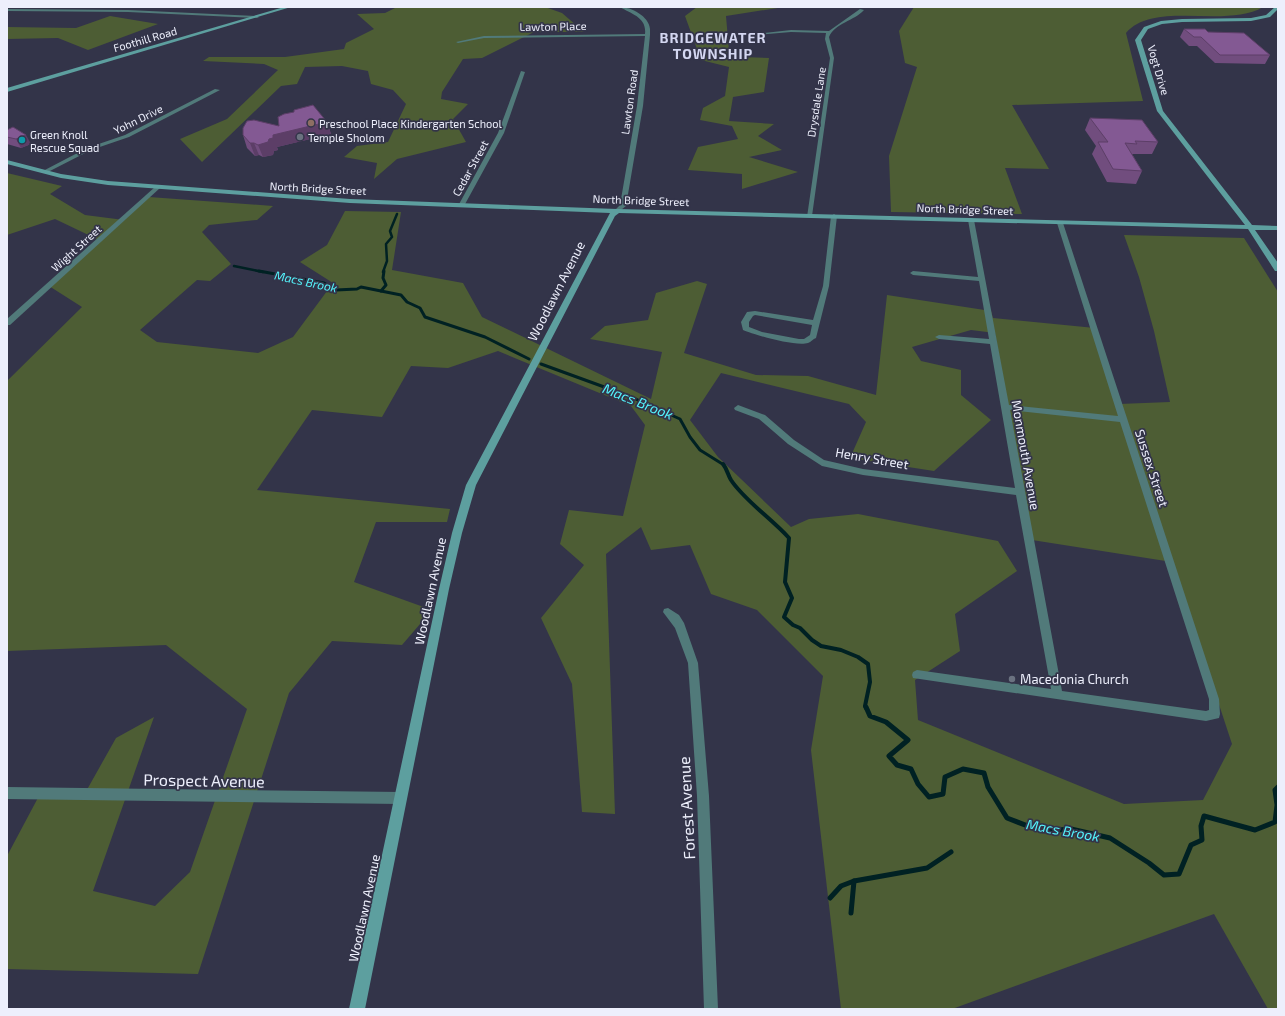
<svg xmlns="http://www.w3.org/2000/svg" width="1285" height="1016" font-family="'Exo 2',sans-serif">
	<rect width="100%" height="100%" fill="#333449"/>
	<g fill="#4d5d34" fill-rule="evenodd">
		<polygon points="397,7 545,7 562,13 584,32 534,32 482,58 463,59 442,92 441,99 468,104 453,119 466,142 397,159 374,179 377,163 344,157 357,146 388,142 406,104 393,90 371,84 368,71 342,66 305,67 297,84 281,86 202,162 180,139 227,119 278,70 264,64 203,61 209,57 285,57 344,49 346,43 374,29 357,14 385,13"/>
		<polygon points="697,7 784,7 726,16 729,51 740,57 769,58 764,92 733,97 729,121 774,124 758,136 782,150 749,157 798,172 742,189 742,174 688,170 698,147 738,139 732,126 700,120 703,108 725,96 729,67 701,60 685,16"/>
		<path d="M 914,7 L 1263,7 C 1227,29 1154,0 1126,33 L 1143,101 L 1012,105 L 1049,169 L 1005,168 L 1022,214 L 891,212 L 889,156 L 917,67 L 905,63 L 899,31 Z"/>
		<polygon points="110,16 158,24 88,50 58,38 7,39 7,27 76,28"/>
		<path d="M 7,173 L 62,186 L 50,194 L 85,215 L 124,220 L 149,197 L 273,206 L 257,220 L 209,225 L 202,232 L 231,264 L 210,281 L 197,280 L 140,330 L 157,342 L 258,353 L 293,337 L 333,283 L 300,262 L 327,245 L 345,211 L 401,212 L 392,270 L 463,283 L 482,317 L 651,399 L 662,352 L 590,339 L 605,326 L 648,320 L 656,293 L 697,281 L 707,284 L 684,353 L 756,375 L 808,376 L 876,395 L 887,295 L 991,311 L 993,318 L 1095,328 L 1119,404 L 1170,402 L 1154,331 L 1139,277 L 1124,235 L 1244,238 L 1278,292 L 1278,1009 L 1268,1009 L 1214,914 L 952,1009 L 841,1009 L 811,750 L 823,676 L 757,610 L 711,594 L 690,545 L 651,550 L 641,527 L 606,554 L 615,814 L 582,812 L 572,684 L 541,618 L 584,565 L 560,544 L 569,510 L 623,516 L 645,425 L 631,406 L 498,351 L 448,368 L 411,366 L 382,417 L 312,410 L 257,490 L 450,509 L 447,522 L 376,522 L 354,582 L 432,610 L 402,645 L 332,641 L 289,693 L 198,974 L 7,969 L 7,856 L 40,794 L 84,795 L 116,738 L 154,717 L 93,891 L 155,906 L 190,872 L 247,709 L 166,645 L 7,651 L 7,381 L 82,307 L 49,286 L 101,241 L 55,219 L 7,235 ZM 971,330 L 995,333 L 1032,540 L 1172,562 L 1232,744 L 1203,800 L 1124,804 L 918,720 L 915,680 L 960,651 L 955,614 L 1017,571 L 998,541 L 858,514 L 809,519 L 791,527 L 718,457 L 690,420 L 721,373 L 849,404 L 866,422 L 850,458 L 934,471 L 991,420 L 961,395 L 961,370 L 921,361 L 912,347 Z"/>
	</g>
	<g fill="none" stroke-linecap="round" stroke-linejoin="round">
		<g stroke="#002123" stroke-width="2.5">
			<polyline points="234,266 263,272"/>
			<polyline points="383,272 387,261 386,244 392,237 390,231 397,214"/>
		</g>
		<g stroke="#002123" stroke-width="3">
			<polyline points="259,271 324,283 336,290 357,289 361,287 401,295 407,302 420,308 425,317 485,337 529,359"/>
			<polyline points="381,291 386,285 383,278 384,271"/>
			<polyline points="541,364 629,396 680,419 690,437 700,450 724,465"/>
		</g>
		<path stroke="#002123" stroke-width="4" d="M 723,464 C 727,469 728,475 731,480 C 744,500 772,519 789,538 L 785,582 L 792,598 L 784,617 L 793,625 L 800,628 L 812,640 L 821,646 L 841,650 L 858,657 L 868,664 L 870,682 L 865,706 L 866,708"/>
		<g stroke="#002123" stroke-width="5">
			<polyline points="866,707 870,716 886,722 908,740 889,756 897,765 911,769 918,784 929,797 943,794 945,777 963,769 984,773 988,787 1007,818 1033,828 1058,830 1071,829 1110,838 1149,863 1164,875 1179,874 1191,845 1202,840 1201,826 1204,816 1255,830 1275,822 1277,805 1275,790 1278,787"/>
			<polyline points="830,898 841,886 854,881 927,868 951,852"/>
			<polyline points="851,913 854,881"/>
		</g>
		<g fill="#517a7a" fill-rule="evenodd">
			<path d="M 620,7 C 631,7 649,16 650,29 C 650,31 650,33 650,35 L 643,106 L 626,206 L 617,213 L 614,211 L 620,205 L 637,106 L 645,36 L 484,38 L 458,43 L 456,42 L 484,36 L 645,34 C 647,17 631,14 620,7 Z"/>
			<polygon points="7,9 128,10 257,16 259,17 257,18 128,12 7,11"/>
			<path d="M 860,9 L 864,10 C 854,21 835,23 829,37 L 834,58 L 812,216 L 807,217 L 830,58 L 825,39 L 826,33 L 791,32 L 756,35 L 754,34 L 791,30 L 829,31 Z"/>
			<polygon points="521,71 525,72 504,133 464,206 459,207 458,206 498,133"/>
			<polygon points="215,89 220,90 129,137 91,150 46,173 41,172 87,148 125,135"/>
			<polygon points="155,187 160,188 10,325 7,325 7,319"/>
			<path d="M 834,214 L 837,216 L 829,286 L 816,338 C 813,339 811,342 808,343 C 796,347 755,335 743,330 L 741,322 L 747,312 L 755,311 L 813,320 L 823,286 L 831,216 ZM 755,315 L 812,325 L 810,335 L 804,339 L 799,339 L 762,332 L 749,327 L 749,322 L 753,316 Z"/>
			<path d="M 971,218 L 974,220 L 1009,405 L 1118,416 L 1057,223 L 1060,221 L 1063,223 L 1219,699 L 1220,714 L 1219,718 L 1206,721 L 913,678 L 912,675 L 913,672 L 917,670 L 1051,689 L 1016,495 L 863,475 L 822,466 L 788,444 L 759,419 L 735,410 L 734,408 L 738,405 L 765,415 L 794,440 L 824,460 L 863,469 L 1015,488 L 990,344 L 939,339 L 935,337 L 939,335 L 989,339 L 979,281 L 913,275 L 910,273 L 913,271 L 978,277 L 968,220 ZM 1010,410 L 1120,422 L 1209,699 L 1209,710 L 1206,711 L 1062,691 Z"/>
			<polygon points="668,608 679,615 684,623 698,663 709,796 718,1009 704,1009 697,796 688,663 675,628 663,612 664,609"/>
			<polygon points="7,787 401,792 405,794 407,798 405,802 401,804 7,799"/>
		</g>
		<g fill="#5d9f9f" fill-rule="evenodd">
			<polygon points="284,7 291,7 7,92 7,88"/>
			<polygon points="1275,7 1278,7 1278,9 1270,17 1251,21 1182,22 1162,24 1148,29 1141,40 1163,111 1252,225 1278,226 1278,230 1255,230 1278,263 1278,271 1275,271 1248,229 619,213 615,216 476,485 462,533 449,589 365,1009 349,1009 439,589 452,533 466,485 610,213 350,203 108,185 61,178 7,164 7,160 61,174 108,181 350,199 617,209 1245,225 1157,111 1135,40 1144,27 1161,21 1182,19 1251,18 1266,15"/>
		</g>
	</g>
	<g fill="#714d7e">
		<polygon points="1184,29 1208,32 1270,55 1265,64 1215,63 1197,46 1189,46 1180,37"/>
		<polygon points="1090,118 1158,142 1152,154 1132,154 1142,171 1136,184 1107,182 1092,154 1096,146 1085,130"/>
		<polygon points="327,122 331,134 277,147 278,150 274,151 273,155 263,157 259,155 255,156 247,148 243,135 279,126"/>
		<polygon points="7,130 31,144 21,148 7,144"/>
	</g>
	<g fill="#5c3e67">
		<polygon points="327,122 331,134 277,147 278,150 274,151 273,155 263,157 258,145 269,139 273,135"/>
		<polygon points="26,135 31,144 21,148 16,139"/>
		<polygon points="250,143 254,143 259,155 255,156"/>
	</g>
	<g fill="#835993" stroke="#5c3e67">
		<polygon points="1184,29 1205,29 1208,32 1244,33 1270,55 1220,55 1201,37 1194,37"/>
		<polygon points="313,105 327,122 273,135 273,138 269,139 268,142 258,145 254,143 250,143 243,135 243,128 247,121 254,120 279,126 278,117 284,114 294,112 294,110"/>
		<polygon points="1090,118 1142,120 1158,142 1135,141 1137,144 1125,143 1142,171 1113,169 1098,142 1108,142"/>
		<polygon points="13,127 26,135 16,139 7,137 7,130"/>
	</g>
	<circle fill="#8d6e63" stroke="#333449" stroke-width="1.5" cx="311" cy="123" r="4"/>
	<g fill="#6b7280" stroke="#333449" stroke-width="1.5">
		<circle cx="300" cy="137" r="4"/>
		<circle cx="1012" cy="679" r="4"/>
	</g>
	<circle fill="#0f9aa8" stroke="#333449" stroke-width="1.5" cx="22" cy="140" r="4"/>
	<g text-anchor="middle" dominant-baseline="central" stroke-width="3.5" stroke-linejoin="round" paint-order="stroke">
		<g font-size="11" fill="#edeffc" stroke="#333449">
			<text transform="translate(553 26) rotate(-1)">Lawton Place</text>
			<text transform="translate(145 39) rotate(-16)">Foothill Road</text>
			<text transform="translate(1159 70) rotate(74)">Vogt Drive</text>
			<text transform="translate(629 102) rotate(-82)">Lawton Road</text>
			<text transform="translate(816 102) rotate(-81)">Drysdale Lane</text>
			<text transform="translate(138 119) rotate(-26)">Yohn Drive</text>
			<text transform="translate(470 168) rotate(-61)">Cedar Street</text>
			<text transform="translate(318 188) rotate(3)">North Bridge Street</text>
			<text transform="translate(641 200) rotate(2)">North Bridge Street</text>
			<text transform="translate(965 209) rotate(2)">North Bridge Street</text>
			<text transform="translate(76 248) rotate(-42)">Wight Street</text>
		</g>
		<g font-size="11" fill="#edeffc" stroke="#333449" text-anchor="start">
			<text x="319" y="123">Preschool Place Kindergarten School</text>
			<text x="30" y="134">Green Knoll<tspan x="30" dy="13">Rescue Squad</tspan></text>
			<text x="308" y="137">Temple Sholom</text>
		</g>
		<g font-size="12" font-style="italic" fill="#54f3fb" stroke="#333449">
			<text transform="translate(306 281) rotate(12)">Macs Brook</text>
		</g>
		<g font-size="13" fill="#edeffc" stroke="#333449">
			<text transform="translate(556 291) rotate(-63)">Woodlawn Avenue</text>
			<text transform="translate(1026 455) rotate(80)">Monmouth Avenue</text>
			<text transform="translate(872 458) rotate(10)">Henry Street</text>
			<text transform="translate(1152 468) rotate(72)">Sussex Street</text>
			<text transform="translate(430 591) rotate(-78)">Woodlawn Avenue</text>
			<text transform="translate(364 908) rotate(-78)">Woodlawn Avenue</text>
		</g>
		<g font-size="13" fill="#edeffc" stroke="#333449" text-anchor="start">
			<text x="1020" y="679">Macedonia Church</text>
		</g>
		<g font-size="14" font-weight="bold" letter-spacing="1" fill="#d4d7f1" stroke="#333449">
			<text x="713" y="37">BRIDGEWATER<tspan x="713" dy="16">TOWNSHIP</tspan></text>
		</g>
		<g font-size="14" font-style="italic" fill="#54f3fb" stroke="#333449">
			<text transform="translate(638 401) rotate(22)">Macs Brook</text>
			<text transform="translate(1063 830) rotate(10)">Macs Brook</text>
		</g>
		<g font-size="16" fill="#edeffc" stroke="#333449">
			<text transform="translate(204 780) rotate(1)">Prospect Avenue</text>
			<text transform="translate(686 808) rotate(-93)">Forest Avenue</text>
		</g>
	</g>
	<rect width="1285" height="1016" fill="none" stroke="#edeffc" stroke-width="16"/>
</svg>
